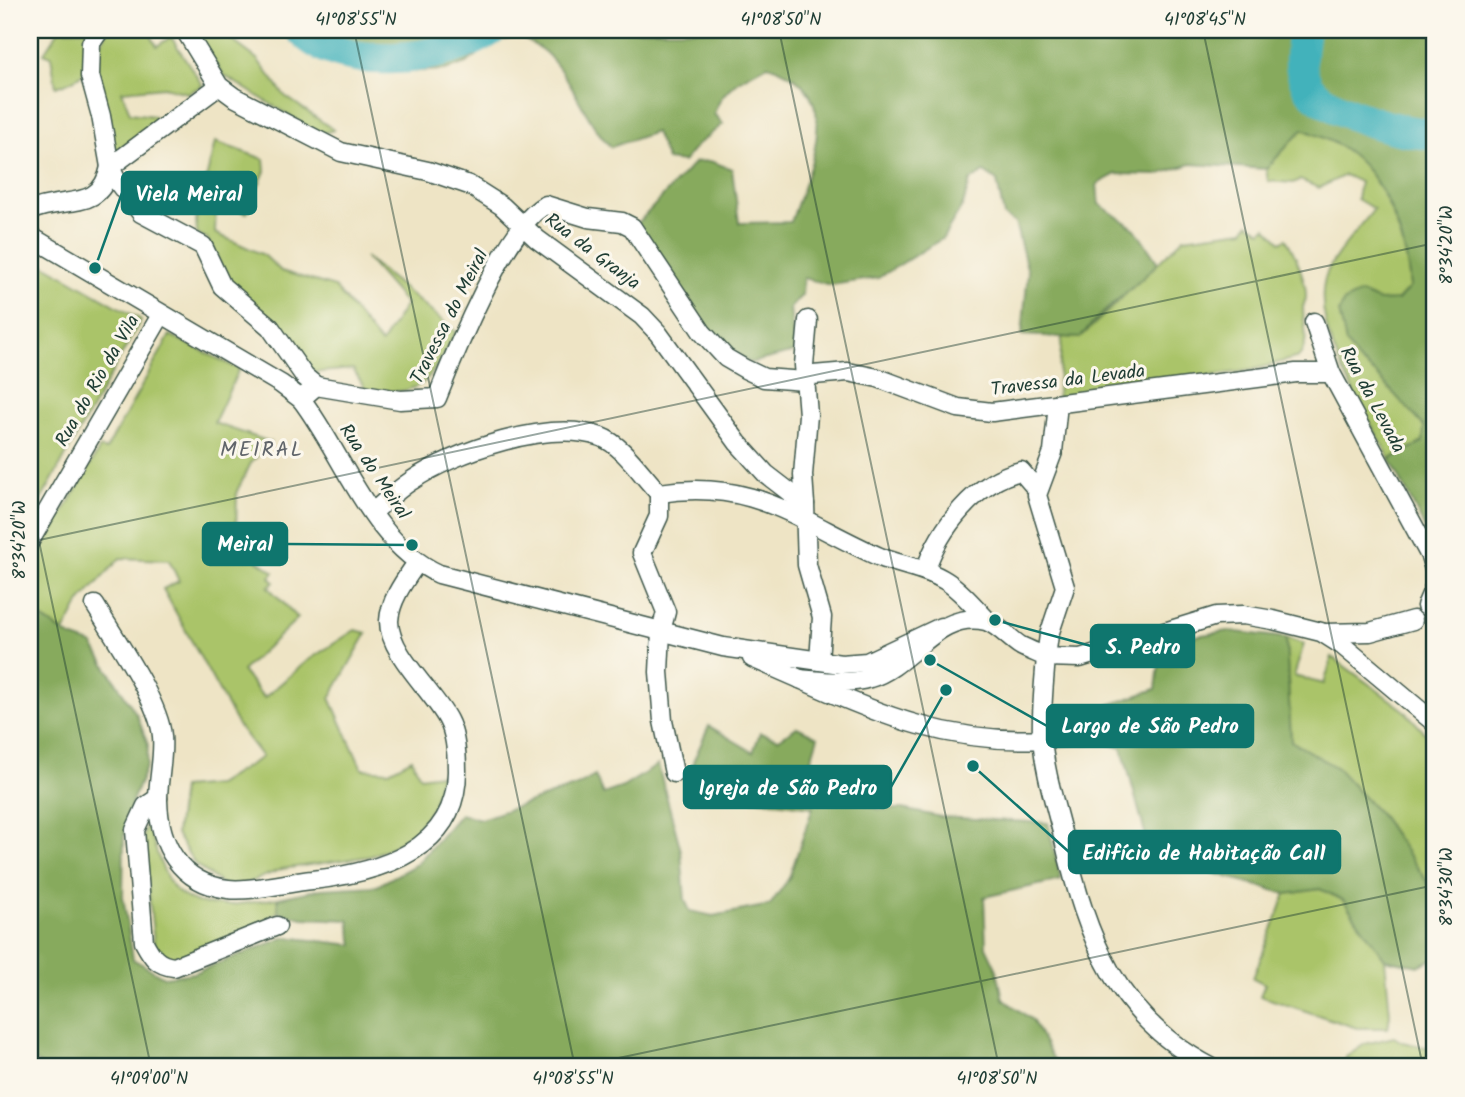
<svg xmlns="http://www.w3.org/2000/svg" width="1465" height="1097" font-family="Kalam,sans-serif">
	<rect width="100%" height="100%" fill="#fbf7ec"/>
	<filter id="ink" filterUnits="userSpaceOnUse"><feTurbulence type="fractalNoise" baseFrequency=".0143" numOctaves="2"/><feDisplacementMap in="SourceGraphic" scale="14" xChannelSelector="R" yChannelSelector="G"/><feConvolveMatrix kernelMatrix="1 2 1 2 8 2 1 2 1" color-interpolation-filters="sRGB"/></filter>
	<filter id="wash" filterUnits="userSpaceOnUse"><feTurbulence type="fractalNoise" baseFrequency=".00686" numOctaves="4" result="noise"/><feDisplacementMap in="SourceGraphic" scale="28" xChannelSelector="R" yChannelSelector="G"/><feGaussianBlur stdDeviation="1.57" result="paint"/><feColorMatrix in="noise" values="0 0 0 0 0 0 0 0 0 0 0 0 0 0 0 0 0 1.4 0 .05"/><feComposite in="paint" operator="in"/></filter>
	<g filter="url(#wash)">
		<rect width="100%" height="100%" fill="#eee4c5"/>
		<g fill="#aac469" stroke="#64804e" stroke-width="2">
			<path d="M 59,30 L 95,30 C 88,67 94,74 56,87 L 51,56 L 44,53 Z"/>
			<polygon points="108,30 148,30 157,46 171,37 203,86 187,93 164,87 122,91 130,113 154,116 157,122 111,156 94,56"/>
			<polygon points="191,30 224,30 225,35 257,59 285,96 334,130 319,134 225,76"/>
			<path d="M 1303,129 C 1316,135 1331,140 1343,148 C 1383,173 1407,241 1410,287 L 1358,360 L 1376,374 L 1424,426 L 1426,443 L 1390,459 C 1366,411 1308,329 1326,275 C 1333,255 1361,227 1374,209 L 1357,199 L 1360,182 L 1345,175 L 1319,188 L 1300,180 L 1293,183 L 1268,181 L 1266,169 Z"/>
			<path d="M 215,142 L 264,159 L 265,171 L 247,213 L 216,203 L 215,233 L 264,255 L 281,271 L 335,287 L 381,344 L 406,304 L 365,257 L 456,332 C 428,381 427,397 366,390 L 353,369 L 309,373 L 230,285 L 207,238 L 197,234 L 196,220 Z"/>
			<path d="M 1249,223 L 1262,231 L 1266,227 L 1281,242 L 1286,239 C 1294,251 1307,282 1306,297 C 1306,301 1303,304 1303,308 C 1303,328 1311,338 1299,357 L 1252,370 L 1057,398 L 1062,337 L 1080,338 L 1184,238 L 1244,230 Z"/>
			<polygon points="43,264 141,320 30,520 30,289"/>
			<polygon points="170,335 239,369 214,423 270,442 251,463 237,491 236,535 247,553 274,572 270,577 274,582 268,587 298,618 242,671 264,698 307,661 355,630 367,633 330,698 362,769 389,771 412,759 420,777 441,774 433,806 416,830 392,847 371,856 282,869 230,890 195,864 176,834 182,788 217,785 262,757 237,724 163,589 179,581 169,560 120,558 80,602 64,632 30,611 30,570 100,448 106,450"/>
			<polygon points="1286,638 1304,644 1294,676 1324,684 1332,657 1404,710 1435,744 1435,893 1382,817 1337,768 1291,741"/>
			<path d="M 147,821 C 153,840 162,878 177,891 C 202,914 248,903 278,898 L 278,912 L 253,928 L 175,959 L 161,953 L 154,943 L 143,836 Z"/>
			<polygon points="1320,889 1343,900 1385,959 1390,1014 1388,1028 1357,1028 1260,996 1265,984 1253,978 1286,894"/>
			<polygon points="1394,1037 1402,1042 1435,1049 1435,1067 1375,1067 1376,1060 1346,1064 1346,1057 1365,1044"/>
		</g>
		<g fill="#87aa5d" stroke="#537448" stroke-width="2">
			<path d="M 284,30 L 1435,30 L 1435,548 L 1390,459 L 1423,442 L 1424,426 L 1376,374 L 1358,360 L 1346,343 L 1339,312 L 1344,301 L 1361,293 L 1379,301 L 1398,300 L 1410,287 C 1407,239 1385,175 1343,148 C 1331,140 1316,135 1303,129 L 1266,169 L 1191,164 L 1157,175 L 1116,174 L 1097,184 L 1099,204 L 1135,229 L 1158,263 C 1133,290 1102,309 1080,338 L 1022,335 L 1028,272 L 1015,223 L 1004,216 L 997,181 L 984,172 L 970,181 L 963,205 L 943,238 L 878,278 L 831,285 L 803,278 L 802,295 L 790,308 L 795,352 L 750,363 L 718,340 L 635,226 L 695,162 L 710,161 L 732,169 L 739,223 L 791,222 C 809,167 850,91 768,65 C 743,77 722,87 714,114 L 723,124 L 697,145 L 683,162 L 667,160 L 655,132 L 611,147 C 584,120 574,81 547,54 C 540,47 528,42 519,36 L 495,42 L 466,63 L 445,70 L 377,73 L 335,65 L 300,44 Z"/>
			<polygon points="30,611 71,637 92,644 137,715 148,745 147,765 132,801 124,836 123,897 133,959 164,977 194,973 286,937 353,945 349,920 303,918 278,912 278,898 321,889 377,886 417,864 460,814 481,819 577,786 595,776 603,794 623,787 658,765 681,851 685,900 690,911 713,916 770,905 789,878 813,807 697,792 693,762 709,726 753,752 760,733 779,739 797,727 818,737 806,776 822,797 860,802 879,809 902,809 941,817 1048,823 1061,880 984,897 986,947 997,970 1003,999 1032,1020 1058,1067 44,1067 30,1058"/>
			<polygon points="1228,631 1286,638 1291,741 1337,768 1382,817 1435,893 1435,958 1418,966 1385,959 1343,900 1320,889 1286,894 1151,855 1122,748 1101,742 1044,747 1047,728 1104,734 1109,705 1156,689 1162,641"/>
		</g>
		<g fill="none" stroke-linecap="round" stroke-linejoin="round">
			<g stroke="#42b2bb" stroke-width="32">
				<path d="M 301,30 C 341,74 446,61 491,30"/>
				<path d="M 1304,30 C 1301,51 1297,69 1309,88 C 1324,110 1408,137 1435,133"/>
			</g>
		</g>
	</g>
	<g filter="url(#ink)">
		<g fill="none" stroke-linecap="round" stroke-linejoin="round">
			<g stroke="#3e564a" stroke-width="18">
				<polyline id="pedestrian" points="30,255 37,243"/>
			</g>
			<g stroke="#3e564a" stroke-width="21">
				<g id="minor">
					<polyline points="100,30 91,43 90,76 101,116 110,167 117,181 141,213 203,246 222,286 270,327 305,377 316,386"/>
					<polyline points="185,30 219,86 234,97 341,152 428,171 469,185 502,206 537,239 642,316 658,333 738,443 766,474 805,504 807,565 822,617 819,661"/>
					<path d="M 30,211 C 63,195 100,214 110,167 L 219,86"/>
					<path d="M 30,236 L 281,384 L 301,399 C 344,455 371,543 439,574 L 723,647 L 841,664 L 867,662 L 941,627"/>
					<polyline points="1314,322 1331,373 1430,556 1435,572"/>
					<path d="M 301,399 L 316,386 L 400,400 L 437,398 C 453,357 509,220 546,205 L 588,218 L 622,222 L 632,227 L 702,332 L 726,358 L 745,369 L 764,378 L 805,381 L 813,375 L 848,372 L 878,378 L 958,408 L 992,412 L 1296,373 L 1331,373"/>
					<polyline points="1058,404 1053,452 1037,495 1065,587 1049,635 1046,657 1080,658 1216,616 1243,615 1273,620 1321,632 1343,646 1435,723"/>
					<polyline points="659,493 659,516 642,553 666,612 661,631 659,672 663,721 674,773"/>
					<polyline points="805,504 803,475 808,415 804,365 808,320"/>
					<path d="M 373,512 C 385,502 397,490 411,481 C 455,451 548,419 601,437 C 623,445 643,477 659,493 C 754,478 799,521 880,557 C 902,566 926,568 946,581 C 962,591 975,608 989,622"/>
					<polyline points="30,541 161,315"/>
					<path d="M 925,571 C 939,529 976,481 1021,471 L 1033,485 L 1039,487"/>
					<path d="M 95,605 C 114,637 159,701 162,736 C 164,757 158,779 158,800 C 159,845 180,883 228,889 C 251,892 289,882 312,880 C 376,873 457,852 457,771 C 457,754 456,735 448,720 C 433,691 389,654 389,621 C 390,600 405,580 416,564"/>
					<polyline points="1426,606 1435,585"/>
					<polyline points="1324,633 1370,632 1413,620"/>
					<polyline points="752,658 800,679"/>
					<path d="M 1042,739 C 952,744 881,716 800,679 C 823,681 848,685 870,678 C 912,666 937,609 986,621 C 998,625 1010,639 1021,646 C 1029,650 1037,653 1046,657 C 1044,683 1041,710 1042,736 C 1044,771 1056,807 1064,840 C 1087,938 1116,1018 1211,1067"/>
					<path d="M 158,798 L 146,806 L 135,830 L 144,942 C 152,957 157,965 174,967 L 277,926"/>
				</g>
			</g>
			<use href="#pedestrian" stroke="#fff" stroke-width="14"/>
			<use href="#minor" stroke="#fff" stroke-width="18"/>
		</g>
	</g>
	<path fill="none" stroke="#1f3d34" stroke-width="2" stroke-opacity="0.45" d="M 354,30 L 575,1067M 779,30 L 999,1067M 1203,30 L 1423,1067M 30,499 L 151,1067M 30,542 L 1435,243M 576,1067 L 1435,885"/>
	<g text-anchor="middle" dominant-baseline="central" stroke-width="6" stroke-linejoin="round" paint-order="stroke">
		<g font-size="19" fill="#1f3d34" stroke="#fbf7ec">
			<text transform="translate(592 252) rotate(37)">Rua da Granja</text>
			<text transform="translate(450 317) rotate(-63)">Travessa do Meiral</text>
			<text transform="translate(98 381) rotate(-60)">Rua do Rio da Vila</text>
			<text transform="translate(1068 381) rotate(-7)">Travessa da Levada</text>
			<text transform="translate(1372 400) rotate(62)">Rua da Levada</text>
			<text transform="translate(374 472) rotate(56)">Rua do Meiral</text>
		</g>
		<g font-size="21" letter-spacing="2" fill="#60656a" stroke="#fbf7ec">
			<text x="262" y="450">MEIRAL</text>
		</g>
	</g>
	<path fill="none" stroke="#0f766e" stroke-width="2.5" d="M95 268L122 193M412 545L287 544M995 620L1091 646M930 660L1047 726M946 690L891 787M973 766L1069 852"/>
	<g fill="#0f766e" stroke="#fbf7ec" stroke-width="2.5">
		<circle cx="95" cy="268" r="7"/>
		<circle cx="412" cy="545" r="7"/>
		<circle cx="995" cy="620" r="7"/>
		<circle cx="930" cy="660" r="7"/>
		<circle cx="946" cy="690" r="7"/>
		<circle cx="973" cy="766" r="7"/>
	</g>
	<g fill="#0f766e" stroke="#0f766e" stroke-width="2.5">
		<rect x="122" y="172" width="134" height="42" rx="7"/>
		<rect x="203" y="523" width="84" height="42" rx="7"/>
		<rect x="1091" y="625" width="103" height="42" rx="7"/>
		<rect x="1047" y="705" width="206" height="42" rx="7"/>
		<rect x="684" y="766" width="207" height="42" rx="7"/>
		<rect x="1069" y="831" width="271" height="42" rx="7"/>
	</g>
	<g font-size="21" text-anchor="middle" font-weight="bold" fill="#fff">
		<text x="189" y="201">Viela Meiral</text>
		<text x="245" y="551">Meiral</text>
		<text x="1143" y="654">S. Pedro</text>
		<text x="1150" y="733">Largo de São Pedro</text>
		<text x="788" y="795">Igreja de São Pedro</text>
		<text x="1204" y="860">Edifício de Habitação Ca11</text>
	</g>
	<rect width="1465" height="1097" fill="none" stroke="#fbf7ec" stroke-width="77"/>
	<rect x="38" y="38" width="1388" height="1020" fill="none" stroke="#1f3d34" stroke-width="2.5"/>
	<g font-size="18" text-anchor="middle" fill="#1f3d34">
		<text x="356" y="25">41°08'55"N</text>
		<text x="781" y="25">41°08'50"N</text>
		<text x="1205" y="25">41°08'45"N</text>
		<text transform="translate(1446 245) rotate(-90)" y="6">8°34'20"W</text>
		<text transform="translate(19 540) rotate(-90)" y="6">8°34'20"W</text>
		<text transform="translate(1446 887) rotate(-90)" y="6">8°34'30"W</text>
		<text x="149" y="1084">41°09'00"N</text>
		<text x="573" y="1084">41°08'55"N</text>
		<text x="997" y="1084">41°08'50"N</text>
	</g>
</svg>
